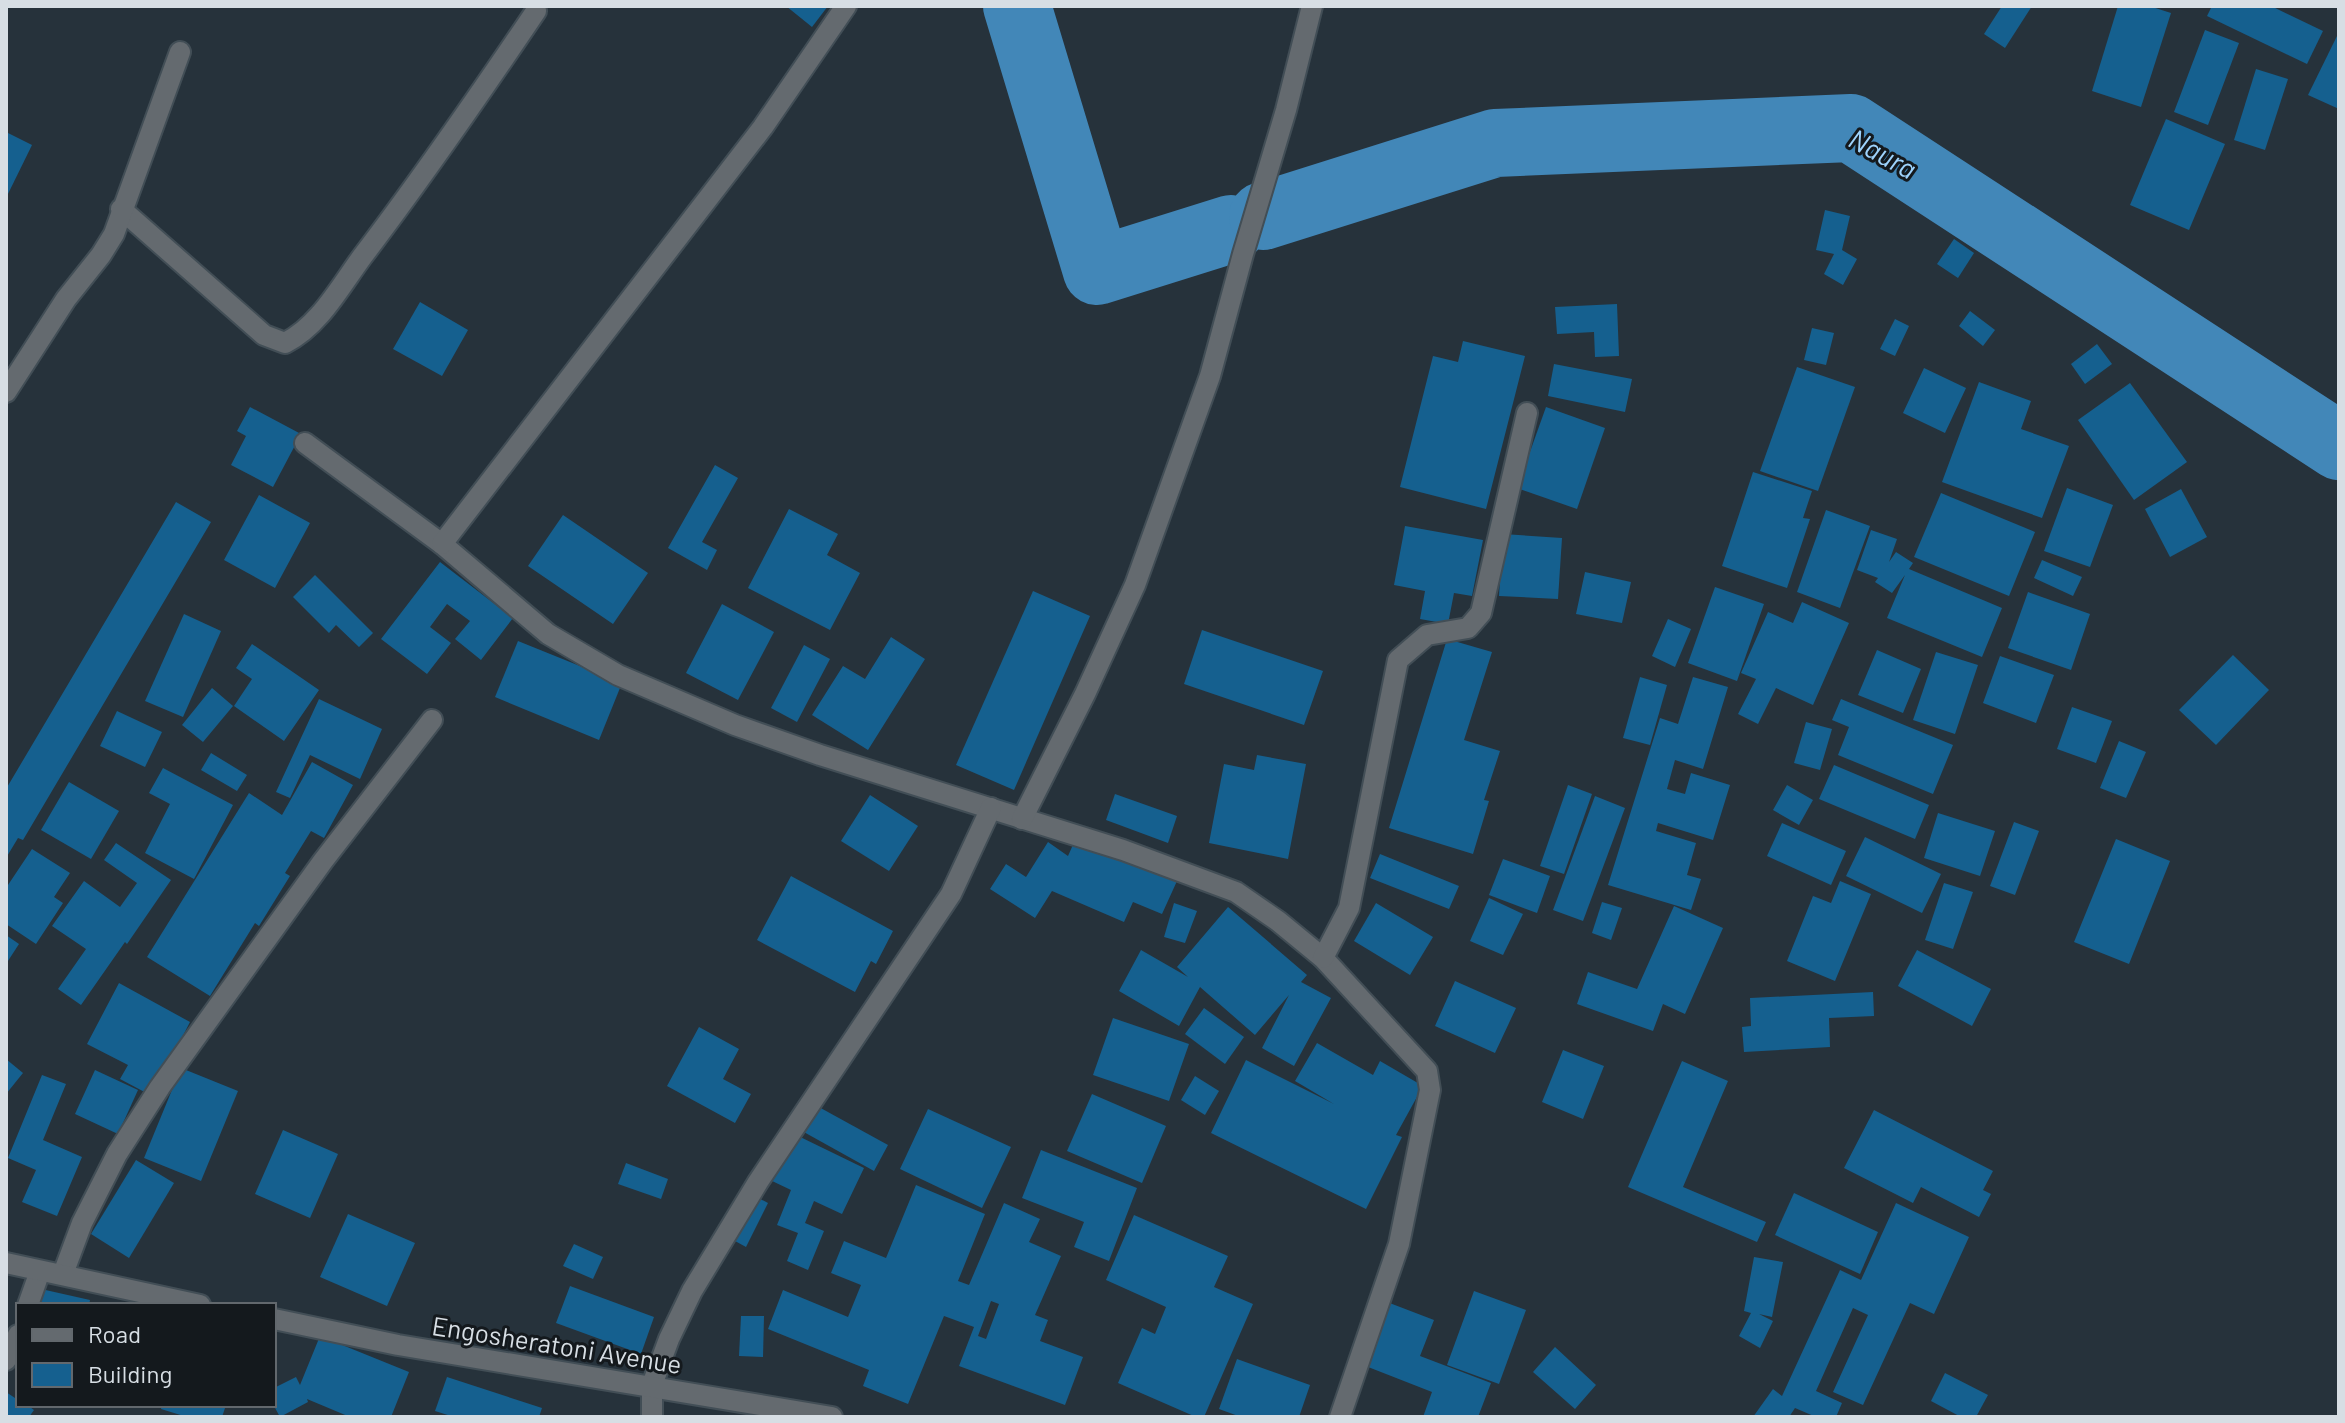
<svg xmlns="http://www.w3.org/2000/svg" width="2345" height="1423" font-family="Barlow,sans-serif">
	<rect width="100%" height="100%" fill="#26323b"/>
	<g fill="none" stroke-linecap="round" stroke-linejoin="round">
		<g stroke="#4287b8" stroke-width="68">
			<polyline points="1017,6 1097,271 1231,229"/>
			<polyline points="1263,216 1495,143 1851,128 2339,446"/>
		</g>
	</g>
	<g fill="#15608f" fill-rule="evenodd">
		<polygon points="786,6 828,6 812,27"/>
		<polygon points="2002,6 2032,6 2005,48 1984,34"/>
		<polygon points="2118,6 2149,6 2171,13 2141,107 2092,91"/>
		<polygon points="2212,6 2271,6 2323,31 2307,64 2207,16"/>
		<polygon points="2205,30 2239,43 2208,125 2174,112"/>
		<polygon points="2337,36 2339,37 2339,109 2308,95"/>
		<polygon points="2256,69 2288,79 2265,150 2234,140"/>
		<polygon points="2166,119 2225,144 2189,230 2130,205"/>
		<polygon points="6,132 32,145 6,198"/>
		<polygon points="1825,210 1850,216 1842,250 1857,259 1843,285 1824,274 1834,254 1816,250"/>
		<polygon points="1954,239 1974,253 1958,278 1937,264"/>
		<polygon points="420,302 468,330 442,376 393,349"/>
		<polygon points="1617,304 1619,356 1595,357 1594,332 1557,334 1555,307"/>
		<polygon points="1970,311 1995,330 1983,346 1959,326"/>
		<polygon points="1895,319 1909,326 1895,356 1880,349"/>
		<polygon points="1812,328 1834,333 1826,365 1804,360"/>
		<polygon points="1463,341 1525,356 1486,509 1400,487 1433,356 1458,362"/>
		<polygon points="2097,344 2112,364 2085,384 2071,364"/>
		<polygon points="1554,364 1632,379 1625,412 1548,396"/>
		<polygon points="1797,367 1855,387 1818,491 1760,471"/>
		<polygon points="1924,368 1966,388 1945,433 1903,413"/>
		<polygon points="1979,382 2031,401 2021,429 2069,446 2042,518 1942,482"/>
		<polygon points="2130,383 2187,462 2134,500 2078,420"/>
		<polygon points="250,407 301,434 273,487 231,465 246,436 237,431"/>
		<polygon points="1546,407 1605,428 1577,509 1517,488"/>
		<polygon points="715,465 738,478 702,542 717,550 707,570 668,548"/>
		<polygon points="1753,472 1812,491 1803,518 1810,519 1787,588 1722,566"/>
		<polygon points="2067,488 2113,505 2090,567 2044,551"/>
		<polygon points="2181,489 2207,537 2170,557 2145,509"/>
		<polygon points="1941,493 2035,532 2009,596 1914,557"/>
		<polygon points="259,495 310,523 275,588 224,560"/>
		<polygon points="176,502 211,522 23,840 18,838 6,858 6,789"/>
		<polygon points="789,509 838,534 827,555 860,573 830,630 748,588"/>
		<polygon points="1826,510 1870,526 1840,608 1797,592"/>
		<polygon points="563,515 648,573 613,624 528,566"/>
		<polygon points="1405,526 1483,540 1472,596 1454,593 1448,624 1420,619 1425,591 1394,585"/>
		<polygon points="1871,530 1897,539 1889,562 1896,552 1913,563 1909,569 2002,608 1982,657 1887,618 1905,575 1892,593 1875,582 1878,578 1857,570"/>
		<polygon points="1503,534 1562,538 1558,599 1499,596"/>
		<polygon points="2042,560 2082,577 2073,596 2034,578"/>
		<polygon points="440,562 513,618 481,660 455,639 470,621 447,604 430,627 451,643 427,674 381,639"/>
		<polygon points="1585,572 1631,582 1622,623 1576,614"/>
		<polygon points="315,575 373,633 359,647 336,625 329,633 293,597"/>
		<polygon points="1715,587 1764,604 1737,681 1688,663"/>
		<polygon points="1033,591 1090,616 1014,790 956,765"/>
		<polygon points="2028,592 2090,614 2071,670 2008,648"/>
		<polygon points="1802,602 1849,623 1813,705 1776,688 1758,724 1738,714 1756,679 1741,673 1768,612 1793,623"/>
		<polygon points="722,604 774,632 738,700 686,673"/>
		<polygon points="184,614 221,631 183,717 145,701"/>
		<polygon points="1668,619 1691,629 1675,667 1652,656"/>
		<polygon points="1202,630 1323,671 1304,725 1184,684"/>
		<polygon points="891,637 925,659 868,750 812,715 843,666 865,679"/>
		<polygon points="1447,639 1492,652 1464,740 1500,751 1484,800 1489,801 1473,854 1389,828"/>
		<polygon points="518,641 622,683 599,740 495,697"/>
		<polygon points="252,644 319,690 284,741 234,706 252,679 236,668"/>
		<polygon points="804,645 830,659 797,722 771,708"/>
		<polygon points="1877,650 1921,669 1903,713 1858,695"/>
		<polygon points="1936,652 1978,665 1955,734 1913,720"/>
		<polygon points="2233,655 2269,690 2216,745 2179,710"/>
		<polygon points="2000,656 2054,675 2036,723 1983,703"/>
		<polygon points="1640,677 1667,685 1650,745 1623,738"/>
		<polygon points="1693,677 1728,687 1703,769 1675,760 1667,789 1685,794 1691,773 1730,785 1713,840 1658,823 1656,831 1696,843 1687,875 1701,879 1691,910 1608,885 1660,718 1678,724"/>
		<polygon points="212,688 233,706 203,742 182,725"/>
		<polygon points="319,699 382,729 360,779 310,755 290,798 276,792"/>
		<polygon points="1841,699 1953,745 1933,794 1838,755 1849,727 1832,720"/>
		<polygon points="2072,707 2112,721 2096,763 2057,749"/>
		<polygon points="117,711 162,732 145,767 100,746"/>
		<polygon points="1806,722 1832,729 1820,770 1794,763"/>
		<polygon points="2119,741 2146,752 2126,798 2100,788"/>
		<polygon points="211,753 247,775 237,791 201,770"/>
		<polygon points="1257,755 1306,764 1288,859 1209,843 1224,764 1254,770"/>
		<polygon points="312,762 353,785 324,838 311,831 285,873 290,876 259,926 255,923 210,996 147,957 249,793 282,815"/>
		<polygon points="1834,765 1929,805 1915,839 1819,799"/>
		<polygon points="163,768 233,805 194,879 145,853 170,804 149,793"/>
		<polygon points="69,782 119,811 91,859 41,830"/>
		<polygon points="1568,785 1592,794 1564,874 1540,866"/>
		<polygon points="1787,785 1813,800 1799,825 1773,810"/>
		<polygon points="1115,794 1177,816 1168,843 1106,820"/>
		<polygon points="870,795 918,826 889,871 841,841"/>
		<polygon points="1595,796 1625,808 1583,921 1553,910"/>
		<polygon points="1938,813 1995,831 1980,876 1924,858"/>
		<polygon points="2014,822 2039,831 2015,895 1990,886"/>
		<polygon points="1782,823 1846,851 1831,885 1767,856"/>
		<polygon points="1865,837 1941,874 1922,913 1846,876"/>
		<polygon points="1076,838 1177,881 1162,914 1133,902 1124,922 1052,891 1035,918 990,889 1006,864 1026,877 1048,842 1068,856"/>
		<polygon points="2116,839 2170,861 2129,964 2074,942"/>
		<polygon points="116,843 171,880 127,944 125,942 81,1005 58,989 86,949 52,926 84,881 120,907 137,883 104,860"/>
		<polygon points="32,849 70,873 54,897 63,903 36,944 6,924 6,888"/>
		<polygon points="1380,854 1459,886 1449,909 1370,878"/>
		<polygon points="1503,859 1550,876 1537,913 1489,895"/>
		<polygon points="791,876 893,931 876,964 871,961 855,992 757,940"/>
		<polygon points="1840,881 1871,894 1835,981 1787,961 1813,896 1831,903"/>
		<polygon points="1944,883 1973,892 1953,949 1925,940"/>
		<polygon points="1489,898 1523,914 1503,955 1470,941"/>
		<polygon points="1602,902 1622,908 1611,940 1592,933"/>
		<polygon points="1174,903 1197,911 1185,943 1164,937"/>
		<polygon points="1376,903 1433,937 1410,975 1354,941"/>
		<polygon points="1674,906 1723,928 1685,1014 1663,1004 1653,1031 1577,1004 1588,972 1637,989"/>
		<polygon points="1228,907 1307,975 1301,982 1331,998 1294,1066 1262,1048 1289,995 1255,1035 1200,987 1179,1026 1119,991 1141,950 1188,977 1177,967"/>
		<polygon points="6,935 19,944 6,964"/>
		<polygon points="1917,950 1991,989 1972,1026 1898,986"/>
		<polygon points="1455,981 1516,1008 1495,1053 1435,1026"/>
		<polygon points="119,983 190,1022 152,1096 120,1079 128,1065 87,1044"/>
		<polygon points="1873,992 1874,1016 1829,1018 1830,1047 1744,1052 1742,1027 1751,1026 1750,998"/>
		<polygon points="1204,1008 1244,1037 1225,1064 1185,1034"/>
		<polygon points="1113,1018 1189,1044 1169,1101 1093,1075"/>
		<polygon points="699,1027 739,1049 723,1079 751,1094 735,1123 667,1086"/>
		<polygon points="1317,1043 1373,1075 1380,1061 1423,1086 1396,1135 1402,1137 1366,1209 1211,1133 1246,1060 1334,1104 1295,1081"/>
		<polygon points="1563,1050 1604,1066 1583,1119 1542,1102"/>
		<polygon points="6,1059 23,1073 6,1094"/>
		<polygon points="1682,1061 1728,1081 1683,1187 1766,1222 1757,1242 1628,1187"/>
		<polygon points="181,1068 238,1091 201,1181 144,1158"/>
		<polygon points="95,1070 138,1090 118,1134 75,1114"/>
		<polygon points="42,1075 66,1084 43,1140 82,1157 57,1216 22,1202 36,1170 8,1158"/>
		<polygon points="1195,1076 1219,1091 1205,1115 1181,1100"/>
		<polygon points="1092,1094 1166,1126 1142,1183 1067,1151"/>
		<polygon points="817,1106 888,1145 874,1171 802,1131"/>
		<polygon points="928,1109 1011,1147 982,1208 900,1169"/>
		<polygon points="1874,1110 1993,1171 1983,1190 1991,1194 1979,1217 1921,1187 1913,1203 1844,1168"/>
		<polygon points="283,1130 338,1154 310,1218 255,1194"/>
		<polygon points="792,1133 864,1168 842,1214 814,1201 805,1223 824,1231 808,1270 787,1261 798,1233 777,1225 791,1190 770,1180"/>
		<polygon points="1041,1150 1137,1188 1109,1261 1074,1247 1084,1222 1022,1198"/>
		<polygon points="136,1160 174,1183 129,1258 91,1234"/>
		<polygon points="626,1163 668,1179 661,1199 618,1184"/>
		<path d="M 916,1185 L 985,1214 L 958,1281 L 969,1285 L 1004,1203 L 1040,1219 L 1029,1242 L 1061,1256 L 1035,1315 L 1048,1320 L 1040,1341 L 1083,1357 L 1065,1405 L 959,1366 L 974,1327 L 944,1316 L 908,1404 L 863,1386 L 869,1370 L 768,1329 L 783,1290 L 848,1317 L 861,1285 L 831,1273 L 844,1241 L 886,1258 ZM 991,1301 L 999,1304 L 986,1339 L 978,1336 Z"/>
		<polygon points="745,1191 768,1203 746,1247 724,1235"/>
		<polygon points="1794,1193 1878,1232 1860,1274 1775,1235"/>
		<polygon points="1896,1203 1969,1237 1934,1314 1910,1303 1863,1405 1833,1392 1868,1315 1853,1308 1816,1391 1842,1403 1836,1417 1816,1417 1795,1408 1789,1417 1753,1417 1773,1389 1782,1396 1840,1270 1861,1280"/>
		<polygon points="348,1214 415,1243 387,1306 320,1277"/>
		<polygon points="1134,1215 1228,1256 1214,1287 1253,1304 1204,1417 1196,1417 1118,1383 1142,1328 1155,1334 1166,1307 1106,1280"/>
		<polygon points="574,1244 603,1257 593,1279 563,1266"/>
		<polygon points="1754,1257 1783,1262 1772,1317 1759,1314 1773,1321 1760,1348 1739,1336 1751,1313 1744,1311"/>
		<polygon points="570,1286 654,1317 641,1354 556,1323"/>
		<polygon points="41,1289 90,1300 89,1305 37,1305"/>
		<polygon points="1474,1291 1526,1310 1499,1384 1447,1365"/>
		<polygon points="1387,1302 1434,1320 1420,1356 1491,1383 1478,1417 1423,1417 1432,1392 1363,1365"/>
		<polygon points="741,1316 764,1316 763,1357 739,1356"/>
		<polygon points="320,1336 409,1372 391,1417 350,1417 307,1399 308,1402 280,1417 274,1406 274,1388 296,1377 300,1385"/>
		<polygon points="1555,1347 1596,1385 1575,1409 1533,1372"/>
		<polygon points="1237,1359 1310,1385 1299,1417 1241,1417 1219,1409"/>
		<polygon points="1945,1373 1988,1395 1976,1417 1961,1417 1931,1401"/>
		<polygon points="447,1377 542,1408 539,1417 454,1417 435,1411"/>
		<polygon points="6,1392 18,1400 18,1405 27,1405 34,1410 29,1417 6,1417"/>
		<polygon points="162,1405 226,1405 222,1417 187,1417 161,1409"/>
	</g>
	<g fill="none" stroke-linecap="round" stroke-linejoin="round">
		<g stroke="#424e56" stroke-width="24">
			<g id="minor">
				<path d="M 121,209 L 264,335 L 285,343 C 319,326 340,287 362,257 C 423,177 480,94 536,11"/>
				<polyline points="6,392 66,299 101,255 114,234 180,52"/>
				<polyline points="305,443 442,544 548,634 618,675 735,725 820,755 1123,850 1236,892 1278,921 1323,958 1427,1071 1430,1090 1399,1244 1340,1417"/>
				<polyline points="442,544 763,127 846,6"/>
				<polyline points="1022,819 1085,694 1135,585 1210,376 1243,254 1286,110 1312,6"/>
				<polyline points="1323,958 1349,908 1398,660 1427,635 1468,628 1481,613 1527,413"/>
				<polyline points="63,1274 82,1223 117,1154 160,1087 323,861 432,720"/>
				<polyline points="28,1305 40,1271"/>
				<polyline points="6,1360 18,1335"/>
				<polyline points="652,1417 652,1385 669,1339 692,1291 758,1182 951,894 991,808"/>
			</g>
		</g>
		<g stroke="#424e56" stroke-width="24">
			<g id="tertiary">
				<polyline points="6,1263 200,1305"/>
				<polyline points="274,1319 398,1345 832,1417"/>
			</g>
		</g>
		<use href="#minor" stroke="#646a6f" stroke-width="20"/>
		<use href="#tertiary" stroke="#646a6f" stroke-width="20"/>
	</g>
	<g text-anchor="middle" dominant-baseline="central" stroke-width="6" stroke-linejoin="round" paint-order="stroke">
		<g font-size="26" fill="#d7dee4" stroke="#14191d">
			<text transform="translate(557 1344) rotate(9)">Engosheratoni Avenue</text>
		</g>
		<g font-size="28" font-style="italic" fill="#9ed3fc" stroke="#14191d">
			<text transform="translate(1883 153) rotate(29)">Naura</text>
		</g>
	</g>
	<rect width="2345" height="1423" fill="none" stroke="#d7dee4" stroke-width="16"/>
	<rect x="16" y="1303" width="260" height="104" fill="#14191d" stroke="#62686d" stroke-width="2"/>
	<rect x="32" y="1329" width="40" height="12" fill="#646a6f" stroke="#62686d" stroke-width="2"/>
	<text x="88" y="1343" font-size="24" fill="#d7dee4">Road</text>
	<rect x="32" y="1363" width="40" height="24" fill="#15608f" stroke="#62686d" stroke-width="2"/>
	<text x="88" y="1383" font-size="24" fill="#d7dee4">Building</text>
</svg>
